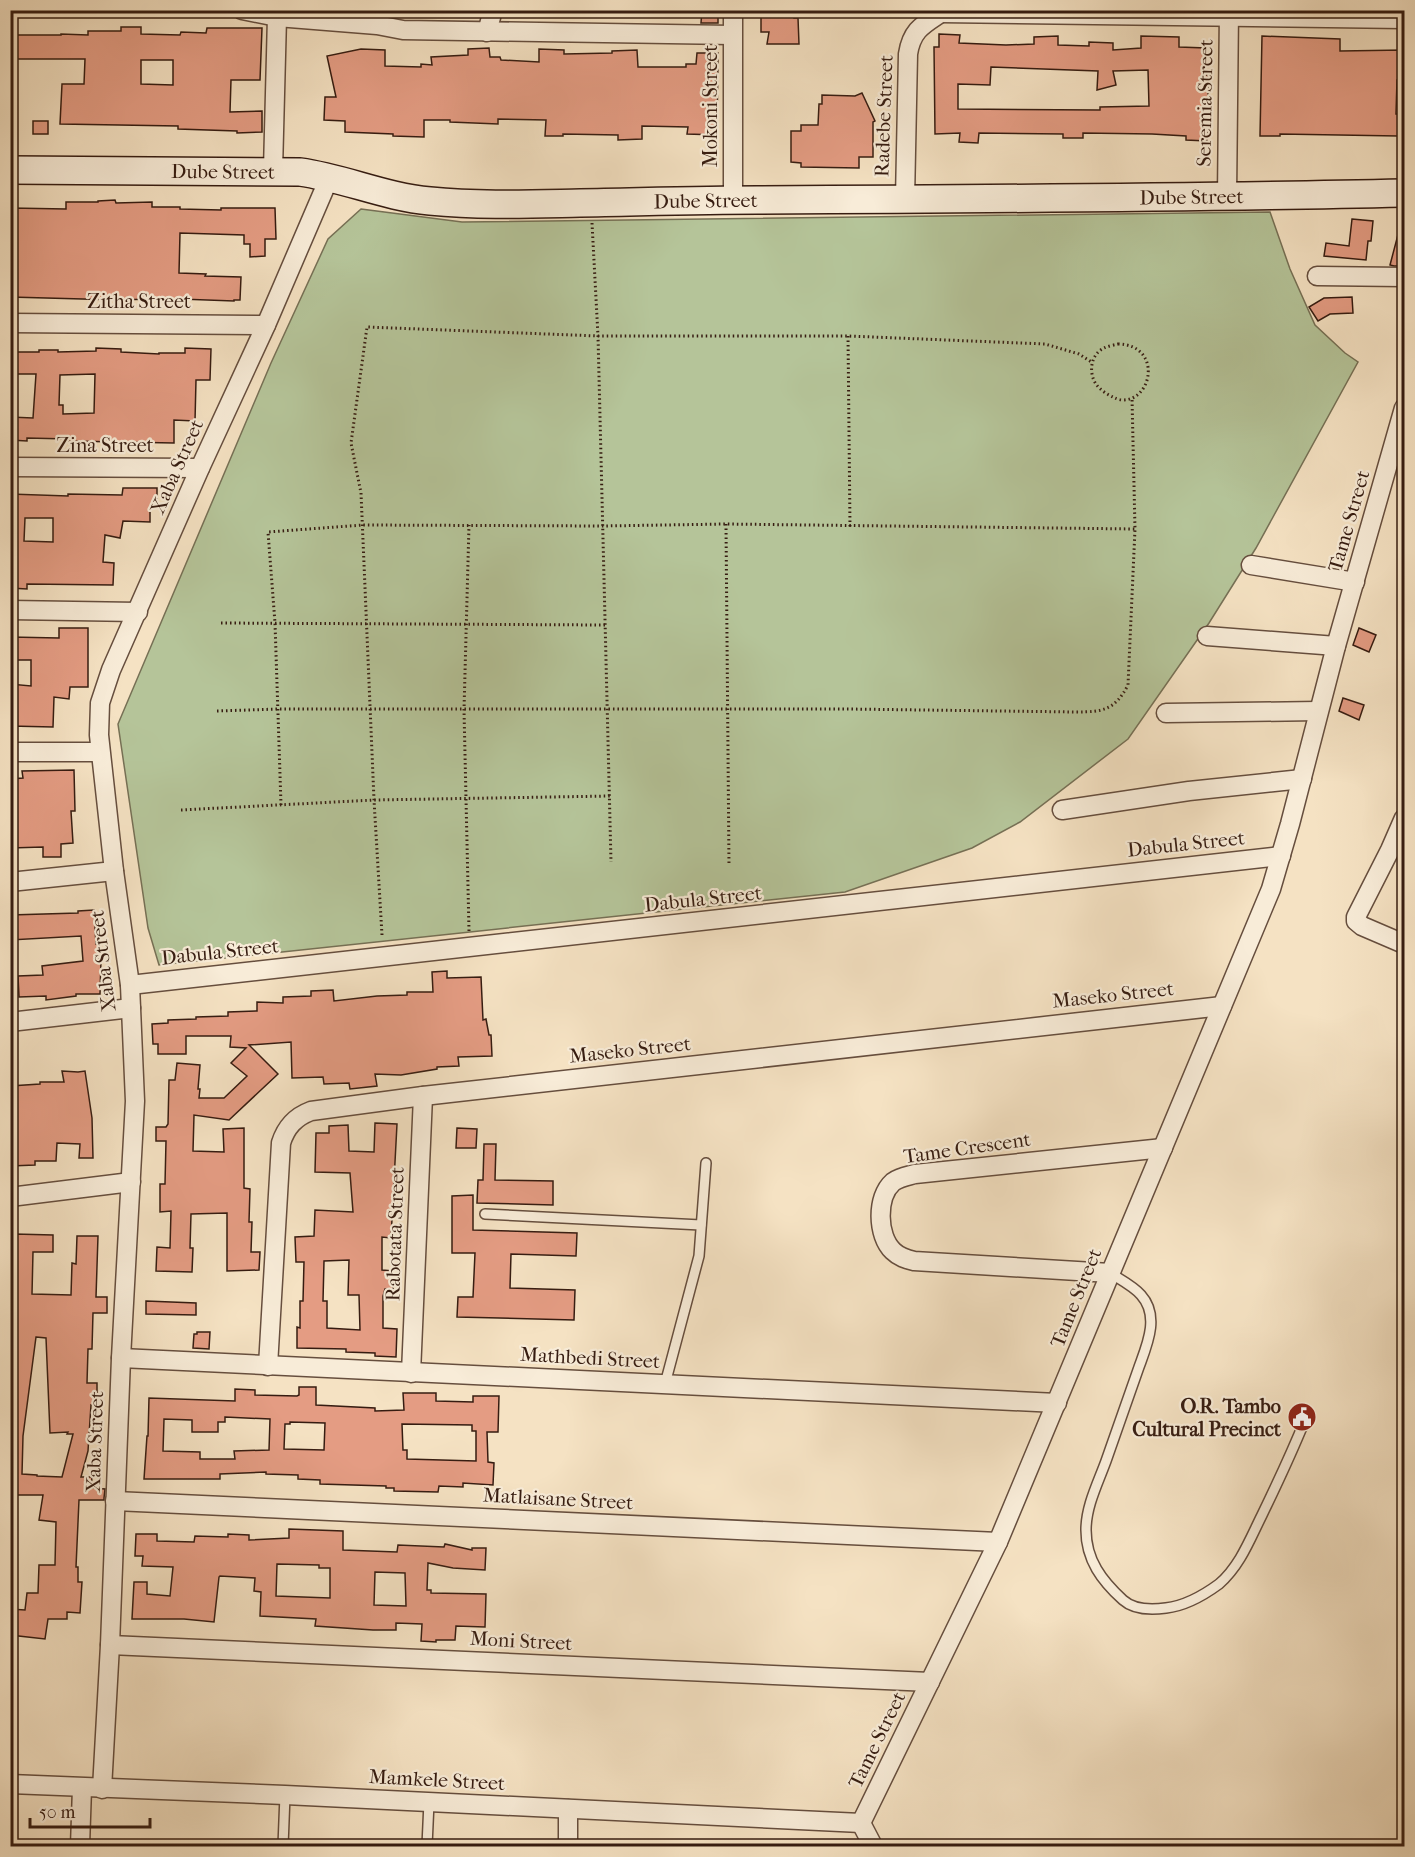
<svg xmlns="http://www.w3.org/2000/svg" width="1415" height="1857" font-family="'IM FELL French Canon',serif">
	<rect width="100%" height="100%" fill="#f5e2c3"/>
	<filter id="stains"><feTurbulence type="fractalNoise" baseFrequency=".00333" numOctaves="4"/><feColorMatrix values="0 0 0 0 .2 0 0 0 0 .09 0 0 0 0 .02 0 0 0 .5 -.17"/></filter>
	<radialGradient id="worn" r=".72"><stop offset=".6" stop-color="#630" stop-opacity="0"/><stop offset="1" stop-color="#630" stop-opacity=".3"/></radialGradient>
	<polygon fill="#b5c499" stroke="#767055" stroke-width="1.5" points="361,209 462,222 1270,212 1290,269 1315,325 1345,353 1358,362 1256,548 1209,623 1128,739 1020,822 972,848 845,892 159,965 148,928 118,724 271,363 328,239"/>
	<g fill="#e49c83" stroke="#361c11" stroke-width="1.5" fill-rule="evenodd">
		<polygon points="702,10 718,10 718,23 701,23"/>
		<polygon points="794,13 794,18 798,18 799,44 767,44 769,32 761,32 761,14"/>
		<path d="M 121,27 L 141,27 L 141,34 L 180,35 L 181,32 L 206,33 L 207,28 L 262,28 L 260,80 L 231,80 L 230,112 L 262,111 L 262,132 L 237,133 L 237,131 L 178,129 L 178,126 L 60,124 L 62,84 L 84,84 L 85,59 L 10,59 L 10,35 L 61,35 L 61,34 L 88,35 L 88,31 L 121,31 ZM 141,60 L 173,60 L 173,85 L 141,84 Z"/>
		<path d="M 939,34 L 960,35 L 959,43 L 1006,45 L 1034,44 L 1034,37 L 1058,36 L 1058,45 L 1089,46 L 1089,42 L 1113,43 L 1113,50 L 1141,48 L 1141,36 L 1179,37 L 1179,47 L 1206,48 L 1205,75 L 1208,75 L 1208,93 L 1207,141 L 1186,140 L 1186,136 L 1152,134 L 1083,133 L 1083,138 L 1063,138 L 1063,134 L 979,133 L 978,143 L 959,142 L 960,133 L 935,134 L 934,47 L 939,47 ZM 991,67 L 1098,71 L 1097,90 L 1116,85 L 1113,71 L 1148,70 L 1149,106 L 1100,107 L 1100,110 L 958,109 L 958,84 L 990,85 Z"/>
		<polygon points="1262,36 1340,39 1340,51 1404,50 1403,80 1397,80 1396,114 1399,114 1398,136 1280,134 1280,136 1260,136"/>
		<polygon points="489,48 490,57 500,57 501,60 539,62 539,49 564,50 564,54 612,53 612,51 637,50 638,67 686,67 686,64 696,64 697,53 718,53 717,135 687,134 688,127 642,126 642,139 618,140 618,135 563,134 563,136 545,136 546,120 498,119 498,124 450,122 450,120 424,120 424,137 393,136 393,134 345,132 345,121 324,120 325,97 336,97 327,56 361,49 385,50 385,66 421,67 421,64 432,65 431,57 468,55 468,49"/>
		<polygon points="862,93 875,121 873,122 873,157 859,157 859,168 801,167 801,163 791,162 791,131 801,131 801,125 818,125 819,104 822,104 822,95 855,96"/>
		<rect x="33" y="121" width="15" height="13"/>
		<polygon points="115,200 116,203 152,202 152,207 180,207 180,209 221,210 221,208 275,208 276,239 265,239 265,256 250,257 250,244 244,244 244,235 180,233 179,273 206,274 205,276 241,277 240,300 234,300 234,301 180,299 180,300 150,298 150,299 119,300 10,297 11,208 66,209 66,202 98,202 98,201"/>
		<polygon points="1352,219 1373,221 1371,241 1368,241 1366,260 1324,256 1326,243 1349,246"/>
		<polygon points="1400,227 1404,227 1404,266 1394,266 1390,265"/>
		<polygon points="1352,297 1353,313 1330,314 1318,321 1309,307 1324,298"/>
		<path d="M 96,348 L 121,349 L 121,352 L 159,354 L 159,353 L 185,353 L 185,348 L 211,349 L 210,380 L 196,380 L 195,421 L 174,420 L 174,443 L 68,441 L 68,439 L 27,438 L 27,441 L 10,440 L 10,417 L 33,418 L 36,374 L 10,374 L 10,352 L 39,352 L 39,350 L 58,350 L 58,352 L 96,351 ZM 95,374 L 94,413 L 63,414 L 63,405 L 59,405 L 60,375 Z"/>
		<path d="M 123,488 L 157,488 L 157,507 L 150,507 L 150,522 L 123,521 L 120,538 L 105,535 L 103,562 L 114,563 L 113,585 L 27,584 L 27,589 L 10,588 L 10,494 L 68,496 L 68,494 L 122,495 ZM 25,518 L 53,518 L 53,542 L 24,541 Z"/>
		<polygon points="59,628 88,628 88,687 70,687 69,699 54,697 53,727 10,726 10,684 31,686 31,660 10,660 10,637 59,638"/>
		<polygon points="1359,628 1376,635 1369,652 1353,645"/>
		<polygon points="1343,698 1364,705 1359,720 1339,711"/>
		<polygon points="74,770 75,811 71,811 73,843 61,844 61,857 43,857 43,847 10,848 10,779 23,778 22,771"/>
		<polygon points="94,910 96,944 98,944 99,959 101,959 100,994 76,994 76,996 46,1000 46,996 19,997 18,976 43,975 42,966 83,961 81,936 10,940 10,915 78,913 78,911"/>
		<polygon points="447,971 447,978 481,977 483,1020 486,1019 489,1035 491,1035 492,1056 458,1057 459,1066 437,1067 437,1069 401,1075 375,1074 377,1086 350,1089 349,1083 324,1084 323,1077 292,1078 291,1042 249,1045 278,1074 229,1120 194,1115 193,1151 224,1152 223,1129 244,1128 244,1188 250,1189 249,1222 252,1222 251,1252 260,1252 259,1270 227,1271 227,1213 191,1214 190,1248 193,1248 192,1272 156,1271 157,1247 170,1248 171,1211 160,1212 160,1184 165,1184 166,1141 156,1141 156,1127 166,1127 168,1124 169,1080 175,1080 177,1063 200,1065 198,1089 200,1089 199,1098 224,1098 247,1076 231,1063 246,1048 230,1047 231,1036 186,1036 186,1054 158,1054 158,1044 153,1044 152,1024 168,1023 168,1020 196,1019 196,1017 228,1016 228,1012 257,1011 257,1002 283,1003 283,997 311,996 311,991 333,990 334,1001 377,996 407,995 407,992 433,992 432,972"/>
		<polygon points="62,1071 78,1072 85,1071 92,1118 93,1158 79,1158 80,1144 57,1143 56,1161 35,1161 35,1165 10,1166 10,1086 40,1084 40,1082 64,1082"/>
		<path d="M 375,1123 L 397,1124 L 391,1238 L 382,1237 L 382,1270 L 393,1271 L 393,1289 L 385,1289 L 383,1296 L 383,1328 L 397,1329 L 396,1357 L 375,1356 L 375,1353 L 346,1352 L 346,1349 L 297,1348 L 297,1327 L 300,1328 L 300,1301 L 303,1301 L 304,1262 L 296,1262 L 295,1237 L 314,1236 L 315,1210 L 353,1212 L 350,1173 L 315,1172 L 316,1133 L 329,1133 L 329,1126 L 348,1125 L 349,1151 L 374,1152 ZM 349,1260 L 348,1295 L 359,1295 L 360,1330 L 327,1328 L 327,1301 L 323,1301 L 324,1261 Z"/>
		<polygon points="457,1128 477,1129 476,1148 456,1148"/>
		<polygon points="484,1144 496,1144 495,1180 553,1181 553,1205 477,1203 478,1180 483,1180"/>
		<polygon points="473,1195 473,1230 577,1233 576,1256 511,1254 510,1288 575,1290 574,1320 457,1317 458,1297 473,1297 475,1253 452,1253 452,1196"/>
		<path d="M 14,1234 L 53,1235 L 53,1252 L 33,1252 L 32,1294 L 71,1295 L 72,1263 L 76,1264 L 77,1236 L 98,1236 L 96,1297 L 107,1297 L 107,1313 L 93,1313 L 92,1349 L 88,1349 L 87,1383 L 97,1383 L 97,1406 L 91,1405 L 88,1451 L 81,1477 L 92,1477 L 91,1488 L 105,1489 L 104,1498 L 104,1500 L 79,1500 L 76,1567 L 78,1567 L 78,1582 L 82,1582 L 80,1613 L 67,1612 L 67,1619 L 48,1619 L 45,1639 L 10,1635 L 10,1609 L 25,1610 L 27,1593 L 38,1593 L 39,1565 L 55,1565 L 56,1522 L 39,1520 L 43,1495 L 10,1495 L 10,1285 ZM 36,1337 L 46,1338 L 50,1433 L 68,1432 L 67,1434 L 73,1434 L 62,1477 L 37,1476 L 37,1475 L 22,1474 L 23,1436 Z"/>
		<polygon points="146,1301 196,1303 196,1315 146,1314"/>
		<polygon points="197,1332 210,1332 209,1349 193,1348 194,1334 197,1334"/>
		<path d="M 299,1387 L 316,1387 L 316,1405 L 375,1408 L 375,1411 L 404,1410 L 403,1393 L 436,1393 L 436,1401 L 473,1402 L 473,1396 L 499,1396 L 498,1432 L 487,1432 L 488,1462 L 494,1463 L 493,1485 L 463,1483 L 463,1487 L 439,1486 L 438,1492 L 394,1491 L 394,1488 L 386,1488 L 386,1486 L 320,1484 L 320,1480 L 298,1479 L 298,1475 L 266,1474 L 266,1472 L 220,1474 L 220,1479 L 144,1479 L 147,1436 L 148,1436 L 149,1398 L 235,1401 L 235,1389 L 255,1390 L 255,1395 L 297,1396 L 299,1395 ZM 225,1417 L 270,1419 L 269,1450 L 234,1451 L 235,1459 L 200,1459 L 200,1452 L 163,1451 L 164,1419 L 192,1420 L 192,1432 L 218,1432 L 218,1422 L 225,1422 ZM 290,1422 L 325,1423 L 324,1450 L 284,1449 L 285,1424 L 290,1424 ZM 402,1424 L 472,1425 L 472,1431 L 476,1431 L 476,1461 L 407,1459 L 407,1450 L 403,1450 Z"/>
		<path d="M 289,1529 L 343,1531 L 343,1550 L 397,1552 L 398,1545 L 444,1547 L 445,1544 L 472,1550 L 472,1548 L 486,1548 L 485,1570 L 453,1568 L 428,1563 L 427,1590 L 431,1590 L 431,1593 L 486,1594 L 485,1627 L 456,1626 L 455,1640 L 436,1640 L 436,1642 L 421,1641 L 422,1624 L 396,1623 L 396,1630 L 373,1630 L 315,1626 L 316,1619 L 260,1616 L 261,1592 L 254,1591 L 255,1578 L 220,1576 L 219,1577 L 214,1622 L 184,1619 L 132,1619 L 134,1582 L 147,1582 L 147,1594 L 170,1596 L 173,1567 L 142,1566 L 143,1556 L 135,1556 L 136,1534 L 157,1534 L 157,1541 L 194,1542 L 195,1536 L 228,1537 L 228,1534 L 249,1535 L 249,1540 L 289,1538 ZM 277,1564 L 319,1565 L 319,1568 L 330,1568 L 330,1598 L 276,1596 ZM 375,1572 L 405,1573 L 406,1606 L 374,1605 Z"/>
	</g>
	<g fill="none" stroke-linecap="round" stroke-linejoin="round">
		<g stroke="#664e3e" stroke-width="12">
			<g id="lane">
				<polyline points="485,1214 701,1225"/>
				<path d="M 1110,1273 C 1121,1280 1133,1286 1141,1295 C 1160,1316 1147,1345 1139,1367 C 1128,1399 1117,1430 1106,1461 C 1098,1483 1086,1506 1086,1530 C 1086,1560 1102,1581 1123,1600 C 1134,1610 1151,1610 1166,1608 C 1184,1606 1204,1595 1219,1584 C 1240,1566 1250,1539 1262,1515 C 1277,1484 1292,1452 1305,1420"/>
				<polyline points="665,1384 699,1256 706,1163"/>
				<polyline points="283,1846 285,1795"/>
				<polyline points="427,1846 429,1802"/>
			</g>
		</g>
		<g stroke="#664e3e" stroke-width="21">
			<g id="street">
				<polyline points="242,10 277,17 377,25 403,30 732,35"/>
				<polyline points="733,10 733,200"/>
				<polyline points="941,13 1404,19"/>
				<polyline points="487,32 493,10"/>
				<polyline points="273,170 277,17"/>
				<polyline points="1227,196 1229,10"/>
				<path d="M 905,199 L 908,54 C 912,28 925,24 945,10"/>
				<polyline points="1317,276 1404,277"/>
				<polyline points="10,323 266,325"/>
				<polyline points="10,467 200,468"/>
				<polyline points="1251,565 1355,582"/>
				<polyline points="10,610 138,612"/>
				<polyline points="1207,636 1336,646"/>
				<polyline points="1166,713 1318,711"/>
				<polyline points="10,752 100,752"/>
				<polyline points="1062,810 1189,791 1302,779"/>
				<polyline points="1404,818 1390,850 1356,917 1356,921 1362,926 1404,944"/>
				<polyline points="10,882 114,871"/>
				<polyline points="130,985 1281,856"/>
				<polyline points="10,1022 131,1008"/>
				<polyline points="10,1197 131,1182"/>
				<path d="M 1110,1273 L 914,1261 C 906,1259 899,1257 893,1251 C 877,1236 876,1197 893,1182 C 900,1177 908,1176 915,1174 L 1163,1148"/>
				<polyline points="121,1358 1057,1403"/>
				<path d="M 268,1366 L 281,1143 C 286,1127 295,1117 311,1111 L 423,1096 L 1222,1006"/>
				<polyline points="411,1373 423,1096"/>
				<polyline points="115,1501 998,1542"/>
				<polyline points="110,1645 930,1682"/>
				<polyline points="10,1784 285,1795 861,1823"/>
				<polyline points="102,1789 110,1645 121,1358 135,1101 130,985 114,871 99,735 100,703 111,670 200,468 266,325 330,176"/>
				<polyline points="568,1809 568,1846"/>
				<polyline points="861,1823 998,1542 1271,889 1290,824 1336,646 1404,408"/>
				<polyline points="861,1823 873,1846"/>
				<polyline points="80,1846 82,1788"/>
			</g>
		</g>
		<g stroke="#361c11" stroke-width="30">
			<g id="secondary">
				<path id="s1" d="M 10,170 L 300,172 C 344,178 385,197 430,201 C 480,206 530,204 580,203 C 639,202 699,200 758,200 C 974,199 1189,198 1404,193"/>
			</g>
		</g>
		<g stroke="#361c11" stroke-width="3" stroke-dasharray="1.5 3" stroke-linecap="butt">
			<polyline points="592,223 598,336 611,862"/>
			<polyline points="848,336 850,527"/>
			<path d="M 1118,344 C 1162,345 1153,400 1123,400 C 1120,400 1117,399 1115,398 C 1108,395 1100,390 1096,384 C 1088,372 1091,354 1104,348 C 1108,346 1114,345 1118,344 Z"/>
			<polyline points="726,524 729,866"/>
			<polyline points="221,623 605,625"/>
			<path d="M 217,711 L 279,709 L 847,709 L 1076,712 C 1103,712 1115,710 1128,685 L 1135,529 L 1132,398"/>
			<polyline points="281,805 275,623 268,532 363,525 603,526 726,524 1135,529"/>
			<polyline points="181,810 374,800 610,796"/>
			<polyline points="469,931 464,710 469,525"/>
			<polyline points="382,935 374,800 361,493 351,443 367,327 598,336 848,336 1045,344 1079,354 1093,363"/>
		</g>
		<use href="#lane" stroke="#f8ecd8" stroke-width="9"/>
		<use href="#street" stroke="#f8ecd8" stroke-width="18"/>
		<use href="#secondary" stroke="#f8ecd8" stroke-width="27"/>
	</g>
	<defs>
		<g id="civic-disc" transform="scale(1.5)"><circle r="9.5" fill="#8f2418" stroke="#f8ecd8"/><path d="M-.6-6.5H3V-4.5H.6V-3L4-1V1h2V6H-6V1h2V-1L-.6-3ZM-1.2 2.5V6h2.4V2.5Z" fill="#fff"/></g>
	</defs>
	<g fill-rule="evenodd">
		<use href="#civic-disc" x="1302" y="1417"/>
	</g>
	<g text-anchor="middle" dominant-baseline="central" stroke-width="4.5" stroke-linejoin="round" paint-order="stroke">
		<g font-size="20" fill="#361c11" stroke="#f8ecd8">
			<text transform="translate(1205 103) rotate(-89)">Seremia Street</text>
			<text transform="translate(710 106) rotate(-90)">Mokoni Street</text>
			<text transform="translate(884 116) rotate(-88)">Radebe Street</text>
			<text stroke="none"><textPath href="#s1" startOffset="213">Dube Street</textPath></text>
			<text stroke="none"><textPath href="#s1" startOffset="1185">Dube Street</textPath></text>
			<text stroke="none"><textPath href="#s1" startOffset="699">Dube Street</textPath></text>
			<text x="139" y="301">Zitha Street</text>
			<text x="105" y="445">Zina Street</text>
			<text transform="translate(177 467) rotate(-66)">Xaba Street</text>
			<text transform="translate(1349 521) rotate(-74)">Tame Street</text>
			<text transform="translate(1186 844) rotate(-6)">Dabula Street</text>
			<text transform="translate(703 899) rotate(-6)">Dabula Street</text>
			<text transform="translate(220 952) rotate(-6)">Dabula Street</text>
			<text transform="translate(103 961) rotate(-97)">Xaba Street</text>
			<text transform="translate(1113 995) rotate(-6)">Maseko Street</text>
			<text transform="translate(630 1050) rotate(-6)">Maseko Street</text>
			<text transform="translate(967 1148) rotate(-8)">Tame Crescent</text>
			<text transform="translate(395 1234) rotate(-88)">Rabotata Street</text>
			<text transform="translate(1076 1298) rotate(-68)">Tame Street</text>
			<text transform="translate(590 1358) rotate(3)">Mathbedi Street</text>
			<text transform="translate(95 1442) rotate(-88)">Xaba Street</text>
			<text transform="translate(558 1499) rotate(3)">Matlaisane Street</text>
			<text transform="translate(521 1641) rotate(3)">Moni Street</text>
			<text transform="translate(877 1740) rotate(-64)">Tame Street</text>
			<text transform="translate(437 1780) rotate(3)">Mamkele Street</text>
		</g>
		<g font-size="20" font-weight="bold" fill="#361c11" stroke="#f8ecd8" text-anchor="end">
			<text x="1281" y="1406">O.R. Tambo<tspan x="1281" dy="23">Cultural Precinct</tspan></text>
		</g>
	</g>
	<rect width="1415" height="1857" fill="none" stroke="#f5e2c3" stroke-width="36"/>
	<rect x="12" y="12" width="1391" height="1833" fill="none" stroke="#361c11" stroke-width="3"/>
	<rect x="18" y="18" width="1379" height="1821" fill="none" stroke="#361c11" stroke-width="1.5"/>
	<path d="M30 1818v9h120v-9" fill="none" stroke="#361c11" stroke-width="3"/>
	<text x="39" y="1818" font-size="18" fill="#361c11" stroke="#f8ecd8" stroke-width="4.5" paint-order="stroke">50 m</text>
	<rect width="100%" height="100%" filter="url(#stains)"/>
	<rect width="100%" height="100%" fill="url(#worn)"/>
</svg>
